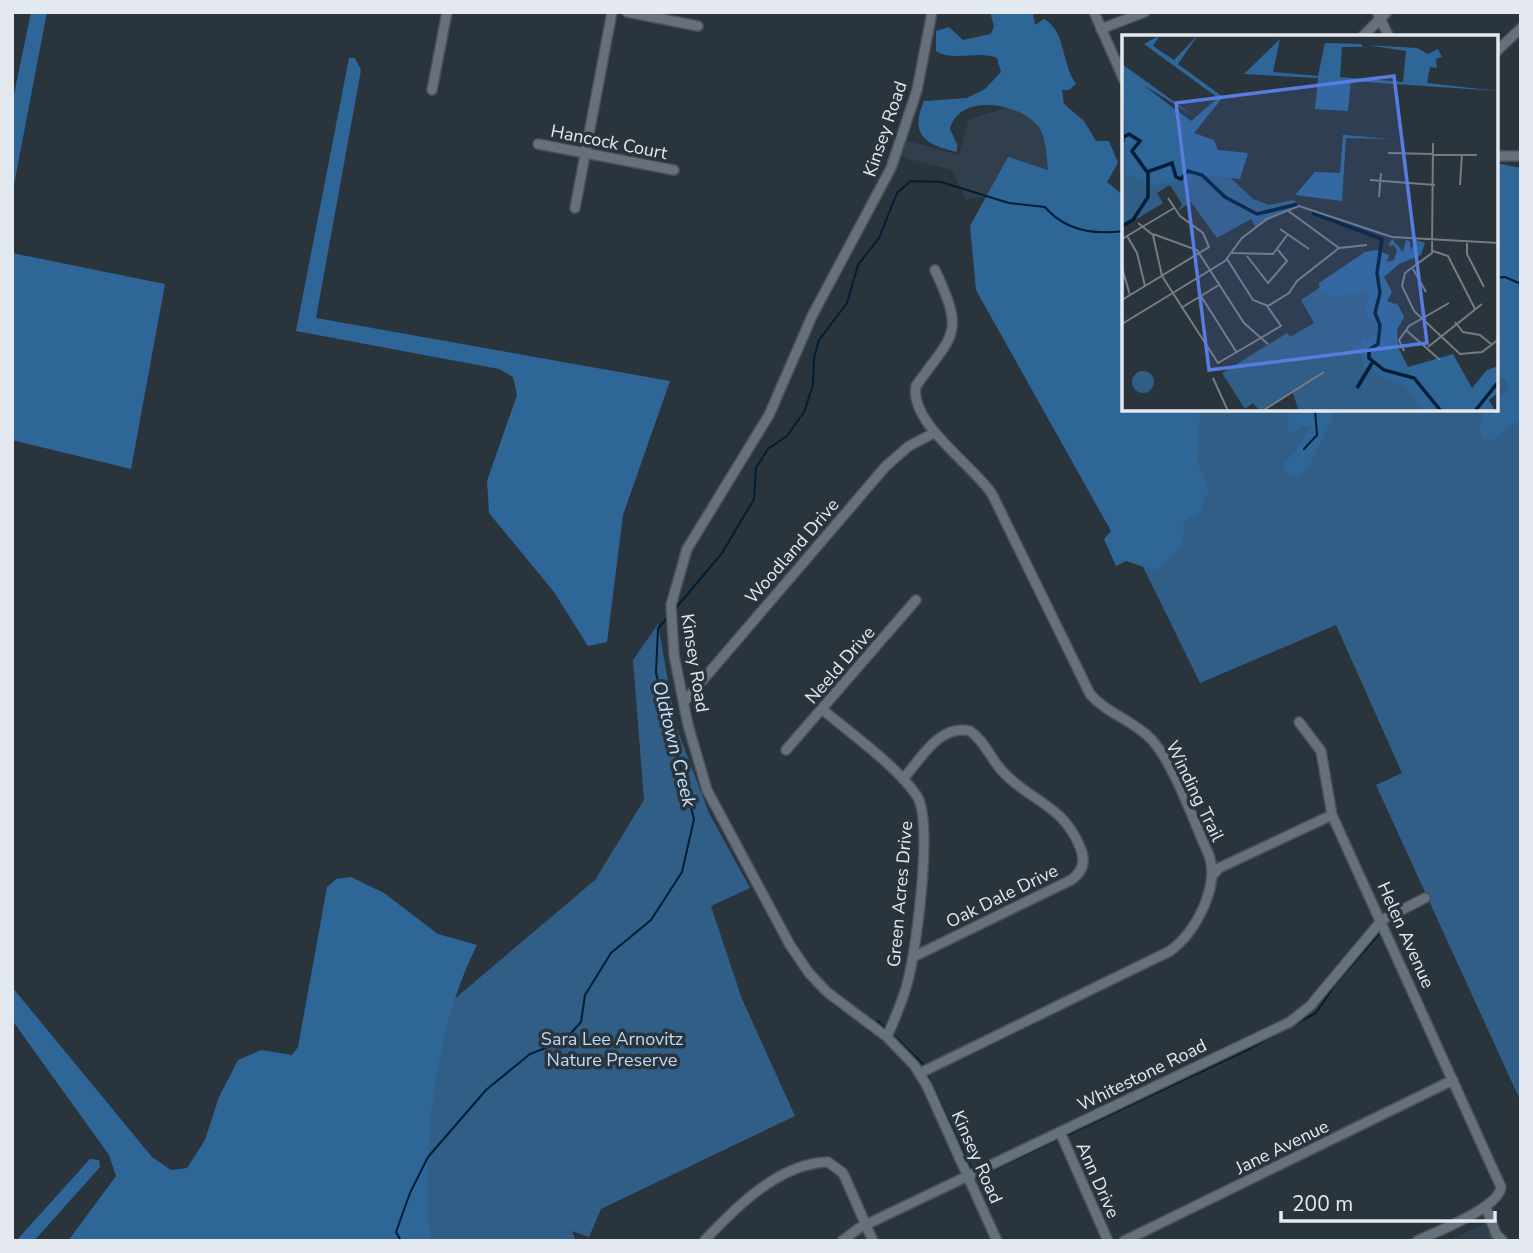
<svg xmlns="http://www.w3.org/2000/svg" width="1533" height="1253" font-family="'Nunito Sans',sans-serif">
	<rect width="100%" height="100%" fill="#2a343d"/>
	<g fill="#313e4c">
		<polygon points="1010,107 1066,120 1074,178 966,200 952,170 891,154 897,138 959,155 969,119"/>
		<polygon points="1487,1222 1494,1241 1448,1241"/>
	</g>
	<g fill="#315e86">
		<polygon points="1496,302 1521,309 1521,1102 1376,785 1402,773 1336,625 1200,683 1127,534 1158,410 1496,410"/>
		<polygon points="658,624 676,726 709,813 750,888 711,906 742,999 795,1116 601,1209 589,1237 572,1231 576,1241 185,1241 290,1138 595,880 644,800 633,660"/>
	</g>
	<g fill="#2e6698">
		<polygon points="31,12 47,12 12,195 12,104"/>
		<path d="M 990,12 L 1033,12 L 1035,25 L 1044,19 C 1066,31 1061,63 1076,84 L 1069,90 L 1062,90 L 1064,104 L 1084,121 L 1096,141 L 1109,141 L 1118,163 L 1107,182 L 1123,195 L 1124,410 L 1200,410 L 1197,462 L 1209,488 L 1200,512 L 1184,522 L 1183,544 L 1156,571 L 1126,561 L 1116,566 L 1104,539 L 1111,531 L 976,290 L 970,226 L 1008,157 L 1048,170 C 1047,159 1046,143 1042,133 C 1031,105 960,89 950,129 L 957,144 L 957,152 C 926,145 909,135 924,101 L 967,98 L 985,89 L 1001,72 L 997,58 C 978,50 953,62 936,51 L 936,31 L 949,27 L 963,40 L 991,34 L 994,26 Z"/>
		<polygon points="349,58 355,58 361,70 316,318 670,381 623,515 607,642 588,646 554,592 489,513 487,481 517,395 513,377 499,369 296,331"/>
		<polygon points="1496,163 1521,168 1521,417 1491,442 1482,438 1479,427 1484,410 1496,410 1496,400 1509,390 1506,379 1496,375"/>
		<polygon points="12,253 165,284 131,469 12,440"/>
		<polygon points="1290,410 1336,410 1311,463 1300,476 1291,476 1284,471 1285,461 1292,456 1311,427 1303,426 1292,434 1287,427"/>
		<path d="M 351,877 L 384,893 L 438,934 L 477,945 C 433,1033 423,1144 430,1241 L 68,1241 L 116,1176 L 109,1155 L 12,1020 L 12,987 L 152,1157 L 171,1170 L 187,1168 L 205,1140 L 219,1097 L 238,1060 L 261,1050 L 292,1055 L 298,1047 L 327,887 L 336,879 Z"/>
		<polygon points="90,1159 99,1160 100,1167 34,1241 16,1241"/>
	</g>
	<g fill="none" stroke-linecap="round" stroke-linejoin="round">
		<g stroke="#011e36" stroke-width="2">
			<polyline points="1496,278 1505,277 1521,284"/>
			<polyline points="1304,449 1317,435 1315,410"/>
			<path d="M 675,609 L 722,553 L 754,499 L 756,468 L 768,449 L 787,436 L 804,412 L 813,385 L 814,358 L 819,340 L 847,303 L 858,265 L 879,238 L 897,193 L 911,181 L 941,182 L 1009,203 L 1045,207 C 1065,231 1094,235 1124,231"/>
			<polyline points="878,1021 886,1029"/>
			<polyline points="893,1035 924,1065"/>
			<polyline points="927,1074 972,1170"/>
			<polyline points="1065,1136 1249,1049 1316,1013 1336,983 1379,934"/>
			<polyline points="975,1175 977,1178 1060,1138"/>
			<polyline points="401,1241 396,1232 410,1193 428,1157 486,1090 530,1054 564,1041 581,1022 585,995 611,953 651,920 682,872 694,819 656,673 658,628 667,618"/>
		</g>
		<g stroke="#495159" stroke-width="12">
			<g id="minor">
				<polyline points="627,12 698,26"/>
				<polyline points="932,12 917,90 891,168 812,316 769,415 687,549 671,605 674,655 688,725 707,790 790,945 809,973 827,992 887,1037 914,1065 927,1086 997,1241"/>
				<polyline points="1094,12 1124,80"/>
				<polyline points="1377,12 1389,37"/>
				<polyline points="1101,29 1145,12"/>
				<polyline points="1362,37 1387,12"/>
				<polyline points="1496,52 1521,28"/>
				<polyline points="432,90 447,12"/>
				<polyline points="538,144 674,170"/>
				<polyline points="1496,156 1521,156"/>
				<polyline points="575,208 612,12"/>
				<polyline points="684,702 886,466 909,446 934,433"/>
				<path d="M 822,709 C 851,734 896,765 917,796 C 933,822 917,943 909,976 C 905,997 895,1017 887,1037"/>
				<polyline points="1299,722 1321,751 1332,815"/>
				<polyline points="786,750 916,600"/>
				<path d="M 903,779 C 920,760 940,723 970,731 C 985,741 991,760 1004,773 C 1032,802 1063,805 1080,847 C 1086,861 1083,872 1071,880 L 913,957"/>
				<path d="M 1212,876 L 1219,868 L 1332,815 L 1501,1187 C 1499,1208 1437,1231 1417,1241"/>
				<path d="M 920,1073 L 1170,951 C 1196,932 1220,886 1209,855 C 1194,823 1174,763 1151,739 C 1133,720 1107,714 1090,694 L 992,494 C 973,465 909,423 916,386 C 953,333 966,336 935,270"/>
				<polyline points="1060,1132 1108,1241"/>
				<polyline points="1486,1207 1496,1234 1503,1241"/>
				<path d="M 704,1241 C 735,1208 779,1163 828,1162 L 843,1173 L 873,1241"/>
				<polyline points="842,1241 859,1228 1290,1022 1310,1006 1382,920 1425,898"/>
				<polyline points="1124,1241 1453,1080"/>
			</g>
		</g>
		<use href="#minor" stroke="#66717b" stroke-width="9"/>
	</g>
	<g text-anchor="middle" dominant-baseline="central" stroke-width="7" stroke-linejoin="round" paint-order="stroke">
		<g font-size="18" fill="#e3e9ef" stroke="#2a343d">
			<text transform="translate(885 129) rotate(-71)">Kinsey Road</text>
			<text transform="translate(609 142) rotate(11)">Hancock Court</text>
			<text transform="translate(792 551) rotate(-49)">Woodland Drive</text>
			<text transform="translate(695 663) rotate(81)">Kinsey Road</text>
			<text transform="translate(840 665) rotate(-49)">Neeld Drive</text>
			<text transform="translate(1195 791) rotate(64)">Winding Trail</text>
			<text transform="translate(900 894) rotate(-85)">Green Acres Drive</text>
			<text transform="translate(1002 896) rotate(-26)">Oak Dale Drive</text>
			<text transform="translate(1406 935) rotate(66)">Helen Avenue</text>
			<text transform="translate(1142 1075) rotate(-26)">Whitestone Road</text>
			<text transform="translate(1282 1147) rotate(-26)">Jane Avenue</text>
			<text transform="translate(977 1157) rotate(66)">Kinsey Road</text>
			<text transform="translate(1098 1180) rotate(66)">Ann Drive</text>
		</g>
		<g font-size="18" fill="#bcdaf7" stroke="#2a343d">
			<text x="612" y="1039">Sara Lee Arnovitz<tspan x="612" dy="21">Nature Preserve</tspan></text>
		</g>
		<g font-size="19" font-style="italic" fill="#c4e2ff" stroke="#2a343d">
			<text transform="translate(674 744) rotate(76)">Oldtown Creek</text>
		</g>
	</g>
	<g transform="translate(1122 35)">
		<rect width="376" height="376" fill="#2a343d"/>
		<path d="M 0,107 L 80,116 L 131,164 L 147,170 L 171,165 L 178,169 L 133,191 L 129,184 L 95,203 L 69,167 L 56,176 L 60,169 L 48,150 L 35,158 L 41,168 L 0,193 ZM 253,248 L 266,270 L 275,268 L 282,282 L 271,295 L 252,304 L 318,376 L 177,376 L 170,356 L 138,376 L 131,368 L 123,374 L 100,338 L 165,298 L 168,302 L 192,288 L 179,265 L 203,249 ZM10 347a11 11 0 1 1 22 0a11 11 0 1 1-22 0Z" fill="#315e86"/>
		<path d="M 38,0 L 31,11 L 52,25 L 76,0 L 56,29 L 101,62 L 72,98 L 92,105 L 96,115 L 126,118 L 118,144 L 85,140 L 32,150 L 4,139 L 0,29 L 72,81 L 21,50 L 69,86 L 96,63 L 22,9 ZM 158,4 L 151,37 L 196,41 L 203,8 L 239,9 L 241,12 L 220,12 L 218,42 L 281,47 L 284,16 L 245,10 L 295,13 L 306,19 L 316,14 L 320,22 L 314,24 L 315,33 L 308,32 L 305,48 L 376,56 L 229,46 L 226,76 L 193,74 L 196,43 L 122,39 ZM 221,100 L 270,104 L 224,103 L 220,166 L 173,160 L 193,137 L 218,138 ZM 270,204 L 281,217 L 284,205 L 288,206 L 289,215 L 294,205 L 303,208 L 299,220 L 277,229 L 262,242 L 270,257 L 265,266 L 272,269 L 272,279 L 275,269 L 282,282 L 275,295 L 276,312 L 286,332 L 331,319 L 350,353 L 365,335 L 376,331 L 376,358 L 367,365 L 373,376 L 301,376 L 285,352 L 258,341 L 250,332 L 236,349 L 243,336 L 237,316 L 228,309 L 239,312 L 240,304 L 249,305 L 256,292 L 243,274 L 247,256 L 213,262 L 198,255 L 197,248 L 243,217 L 254,215 L 267,220 L 265,227 L 272,225 L 275,215 L 272,210 L 266,211 Z" fill="#2e6698"/>
		<path fill="none" stroke="#011e36" stroke-width="3.5" d="M 0,103 L 7,99 L 18,106 L 10,116 L 25,137 L 50,128 L 54,142 L 59,144 L 66,136 L 80,140 L 103,162 L 135,179 L 176,169M 190,178 L 260,204 L 255,238 L 258,258 L 253,278 L 258,290 L 256,309 L 247,315 L 247,323 L 262,335 L 292,343 L 319,376M 0,191 L 11,185 L 26,162 L 26,138M 235,353 L 250,328M 353,376 L 377,346"/>
		<path fill="none" stroke="#747c84" stroke-width="2" d="M 311,108 L 310,218 L 283,238 L 280,251 L 292,276 L 338,319 L 360,317 L 377,304M 266,118 L 355,120M 248,145 L 313,150M 338,150 L 340,119M 257,162 L 259,138M 165,175 L 217,213M 16,188 L 31,200 L 40,241 L 96,328 L 159,291 L 145,271M 158,194 L 187,214M 31,199 L 75,215 L 122,288 L 146,309M 5,201 L 15,218 L 23,251M 0,204 L 52,173M 345,206 L 345,219 L 362,252M 217,213 L 245,210M 311,216 L 326,221 L 353,274M 110,218 L 151,219 L 166,199M 125,221 L 146,248 L 165,226 L 156,215M 105,224 L 131,265 L 146,271 L 167,258 L 175,246 L 217,213M 0,233 L 8,260M 291,234 L 304,257M 79,261 L 115,318M 0,265 L 87,212 L 81,198 L 58,181 L 46,163M 59,273 L 97,250M 333,287 L 341,297 L 358,300 L 369,309M 0,289 L 103,226 L 120,203 L 145,184 L 177,171 L 270,202 L 377,208M 284,295 L 318,325M 306,312 L 360,269M 282,316 L 277,305 L 287,291 L 327,268M 91,343 L 106,376M 140,376 L 202,337"/>
		<path fill="#587cdf" fill-opacity="0.15" stroke="#587cdf" stroke-width="3.5" d="M 272,41 L 305,308 L 87,335 L 54,68 Z"/>
		<rect width="376" height="376" fill="none" stroke="#e3e9ef" stroke-width="3.5"/>
	</g>
	<rect width="1533" height="1253" fill="none" stroke="#e3e9ef" stroke-width="28"/>
	<path d="M1281 1211v10h214v-10" fill="none" stroke="#e3e9ef" stroke-width="3.5"/>
	<text x="1292" y="1211" font-size="21" fill="#e3e9ef" stroke="#2a343d" stroke-width="5" paint-order="stroke">200 m</text>
</svg>
